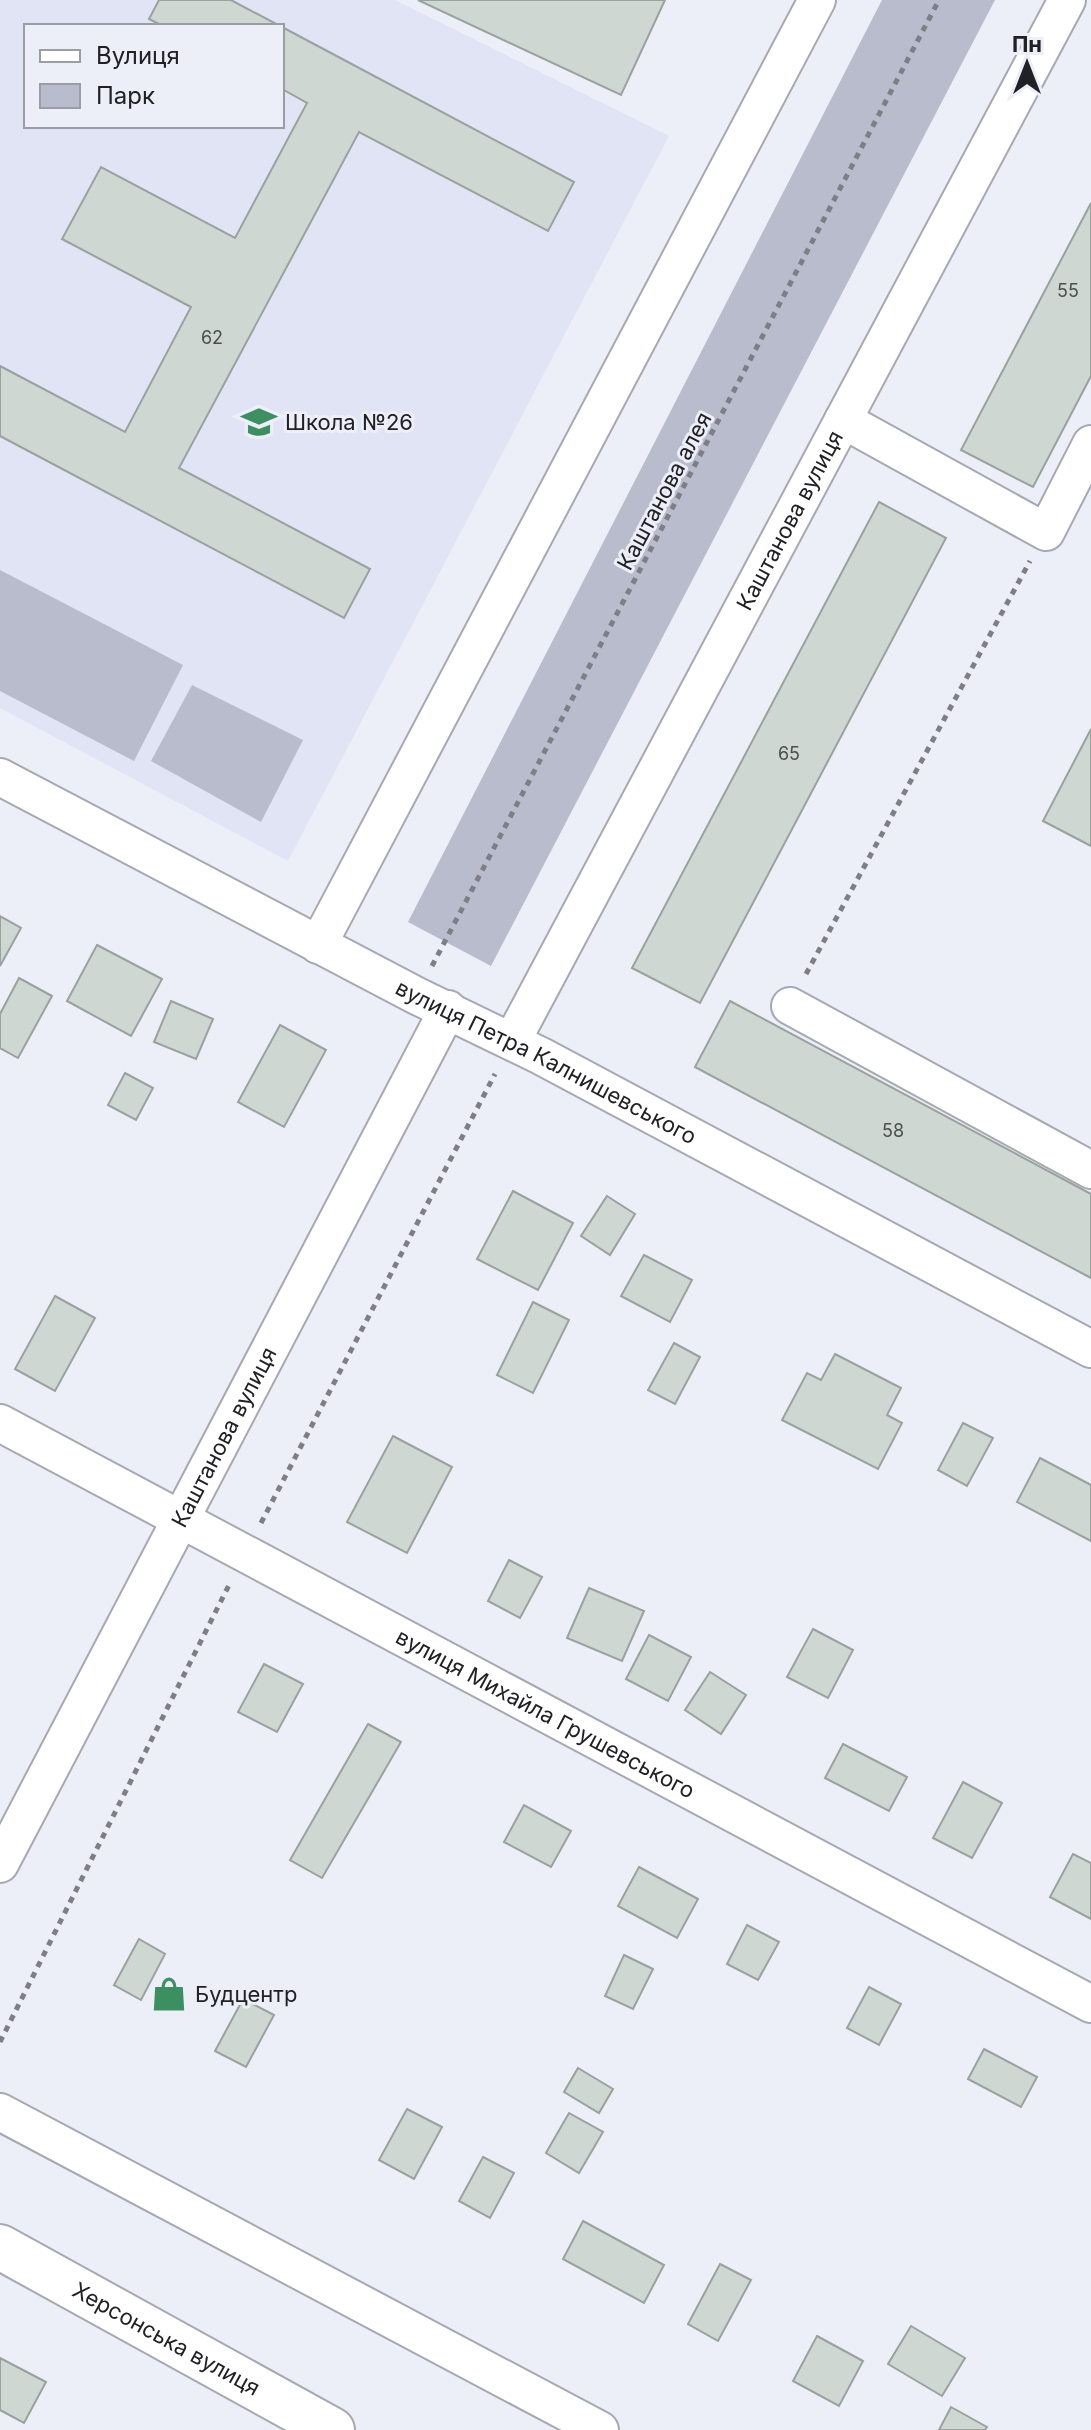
<svg xmlns="http://www.w3.org/2000/svg" width="1091" height="2430" font-family="Inter,sans-serif">
	<rect width="100%" height="100%" fill="#eceef8"/>
	<path fill="#e1e4f5" fill-rule="evenodd" d="M 0,0 L 395,0 L 669,136 L 288,861 L 0,708 ZM 26,26 L 282,26 L 282,126 L 26,126 Z"/>
	<g fill="#b9bccd">
		<polygon points="882,0 995,0 491,966 408,922"/>
		<polygon points="0,570 183,665 134,761 0,691"/>
		<polygon points="192,685 303,740 261,822 151,761"/>
	</g>
	<g fill="#ced7d1" stroke="#99a29c" stroke-width="2">
		<polygon points="159,0 231,0 280,26 163,26 149,19"/>
		<polygon points="418,0 665,0 621,95"/>
		<polygon points="282,27 574,182 548,231 359,132 179,468 370,569 344,618 0,436 0,366 125,432 191,307 62,239 101,167 235,238 307,103 282,89"/>
		<polygon points="1091,203 1091,376 1033,487 961,450"/>
		<polygon points="879,502 946,538 700,1003 632,968"/>
		<polygon points="1091,729 1091,846 1043,821"/>
		<polygon points="0,916 21,928 0,966"/>
		<polygon points="97,945 162,979 131,1036 67,1001"/>
		<polygon points="19,978 52,996 18,1058 0,1048 0,1014"/>
		<polygon points="171,1001 213,1019 196,1059 154,1042"/>
		<polygon points="730,1001 1091,1194 1091,1278 695,1067"/>
		<polygon points="280,1025 326,1050 284,1127 238,1102"/>
		<polygon points="125,1073 153,1088 136,1120 108,1105"/>
		<polygon points="513,1191 573,1223 538,1290 477,1259"/>
		<polygon points="607,1196 635,1214 610,1255 581,1236"/>
		<polygon points="644,1255 692,1280 670,1322 621,1296"/>
		<polygon points="55,1296 95,1318 55,1391 15,1369"/>
		<polygon points="533,1302 569,1320 533,1393 497,1375"/>
		<polygon points="674,1343 700,1357 675,1404 648,1390"/>
		<polygon points="835,1354 901,1388 887,1415 902,1423 878,1469 782,1420 807,1373 821,1380"/>
		<polygon points="963,1423 993,1438 967,1486 938,1470"/>
		<polygon points="393,1436 452,1467 407,1553 347,1522"/>
		<polygon points="1040,1458 1091,1485 1091,1541 1017,1502"/>
		<polygon points="509,1560 542,1577 520,1618 488,1601"/>
		<polygon points="589,1588 644,1611 622,1661 567,1638"/>
		<polygon points="813,1629 853,1650 828,1698 787,1677"/>
		<polygon points="649,1635 691,1657 668,1701 626,1679"/>
		<polygon points="264,1664 303,1684 277,1732 238,1712"/>
		<polygon points="710,1672 746,1695 721,1734 685,1710"/>
		<polygon points="368,1724 401,1742 322,1878 290,1860"/>
		<polygon points="843,1744 907,1777 889,1811 825,1778"/>
		<polygon points="963,1782 1002,1803 972,1858 933,1838"/>
		<polygon points="524,1805 571,1831 551,1867 504,1842"/>
		<polygon points="1073,1854 1091,1863 1091,1919 1050,1897"/>
		<polygon points="639,1867 698,1899 677,1938 618,1906"/>
		<polygon points="747,1925 779,1942 758,1980 727,1964"/>
		<polygon points="139,1939 165,1954 141,2000 114,1985"/>
		<polygon points="624,1955 653,1969 633,2009 605,1996"/>
		<polygon points="869,1987 901,2004 879,2045 847,2028"/>
		<polygon points="243,1999 274,2015 246,2067 215,2051"/>
		<polygon points="984,2049 1037,2077 1021,2107 968,2079"/>
		<polygon points="578,2068 613,2089 599,2113 564,2092"/>
		<polygon points="407,2109 442,2127 414,2179 379,2160"/>
		<polygon points="569,2113 603,2132 579,2173 546,2153"/>
		<polygon points="483,2157 514,2173 490,2218 459,2201"/>
		<polygon points="583,2221 664,2265 644,2303 563,2259"/>
		<polygon points="720,2264 751,2280 718,2341 688,2324"/>
		<polygon points="911,2326 965,2358 942,2396 888,2364"/>
		<polygon points="817,2336 863,2361 839,2406 793,2381"/>
		<polygon points="0,2358 46,2382 24,2423 0,2410"/>
		<polygon points="951,2407 987,2427 985,2430 939,2430"/>
	</g>
	<g fill="none" stroke-linecap="round" stroke-linejoin="round">
		<g stroke="#a7a9b2" stroke-width="40">
			<g id="minor">
				<polyline points="843,420 1046,532 1091,444"/>
				<path id="s1" d="M 0,777 L 417,996 L 541,1056 L 1091,1349"/>
				<polyline points="318,945 817,0"/>
				<polyline points="790,1006 1091,1170"/>
				<path id="s2" d="M 512,1041 L 1067,0"/>
				<path id="s3" d="M 0,1423 L 1091,2004"/>
				<path id="s4" d="M 0,1864 L 448,1009"/>
				<polyline points="0,2112 600,2430"/>
			</g>
		</g>
		<g stroke="#a7a9b2" stroke-width="48">
			<g id="major">
				<path id="s5" d="M 0,2247 L 332,2430"/>
			</g>
		</g>
		<g stroke="#7e7e85" stroke-width="5" stroke-dasharray="6 6" stroke-linecap="butt">
			<polyline points="432,966 939,0"/>
			<polyline points="806,974 1030,561"/>
			<polyline points="261,1523 495,1074"/>
			<polyline points="0,2042 229,1585"/>
		</g>
		<use href="#minor" stroke="#fff" stroke-width="36"/>
		<use href="#major" stroke="#fff" stroke-width="44"/>
	</g>
	<defs>
		<g id="school-bare" transform="scale(2.76)"><path d="M0-5L7-2L0 1L-7-2ZM-4 1L0 2.5L4 1V4Q0 6-4 4Z" fill="#3c8f61" stroke="#eceef8" stroke-width="2.5" paint-order="stroke"/></g>
		<g id="shop-bare" transform="scale(2.76)"><path d="M-5-2.5h2.3a2.7 3.5 0 0 1 5.4 0H5L5.5 6h-11ZM-1.5-2.5h3a1.5 2.3 0 0 0-3 0Z" fill="#3c8f61" stroke="#eceef8" stroke-width="2.5" paint-order="stroke"/></g>
	</defs>
	<g fill-rule="evenodd">
		<use href="#school-bare" x="259" y="422"/>
		<use href="#shop-bare" x="169" y="1994"/>
	</g>
	<g text-anchor="middle" dominant-baseline="central" stroke-width="6" stroke-linejoin="round" paint-order="stroke">
		<g font-size="18" fill="#4c4e50">
			<text x="1068" y="290">55</text>
			<text x="212" y="337">62</text>
			<text x="789" y="753">65</text>
			<text x="893" y="1130">58</text>
		</g>
		<g font-size="22" fill="#212125" stroke="#eceef8" text-anchor="start">
			<text x="285" y="422">Школа №26</text>
			<text x="195" y="1994">Будцентр</text>
		</g>
		<g font-size="22" fill="#212125" stroke="#eceef8">
			<text transform="translate(664 491) rotate(-62)">Каштанова алея</text>
			<text stroke="none"><textPath href="#s2" startOffset="590">Каштанова вулиця</textPath></text>
			<text stroke="none"><textPath href="#s1" startOffset="616">вулиця Петра Калнишевського</textPath></text>
			<text stroke="none"><textPath href="#s4" startOffset="482">Каштанова вулиця</textPath></text>
			<text stroke="none"><textPath href="#s3" startOffset="618">вулиця Михайла Грушевського</textPath></text>
			<text stroke="none"><textPath href="#s5" startOffset="190">Херсонська вулиця</textPath></text>
		</g>
	</g>
	<rect x="24" y="24" width="260" height="104" fill="#eceef8" stroke="#9b9ca4" stroke-width="2"/>
	<rect x="40" y="50" width="40" height="12" fill="#ffffff" stroke="#9b9ca4" stroke-width="2"/>
	<text x="96" y="64" font-size="24" fill="#212125">Вулиця</text>
	<rect x="40" y="84" width="40" height="24" fill="#b9bccd" stroke="#9b9ca4" stroke-width="2"/>
	<text x="96" y="104" font-size="24" fill="#212125">Парк</text>
	<g transform="translate(1027 64)" stroke="#eceef8" stroke-width="6" paint-order="stroke">
	<path d="M0-6L14 30L0 20L-14 30Z" fill="#212125"/>
	<text y="-12" font-size="22" font-weight="bold" text-anchor="middle" fill="#212125">Пн</text>
	</g>
</svg>
